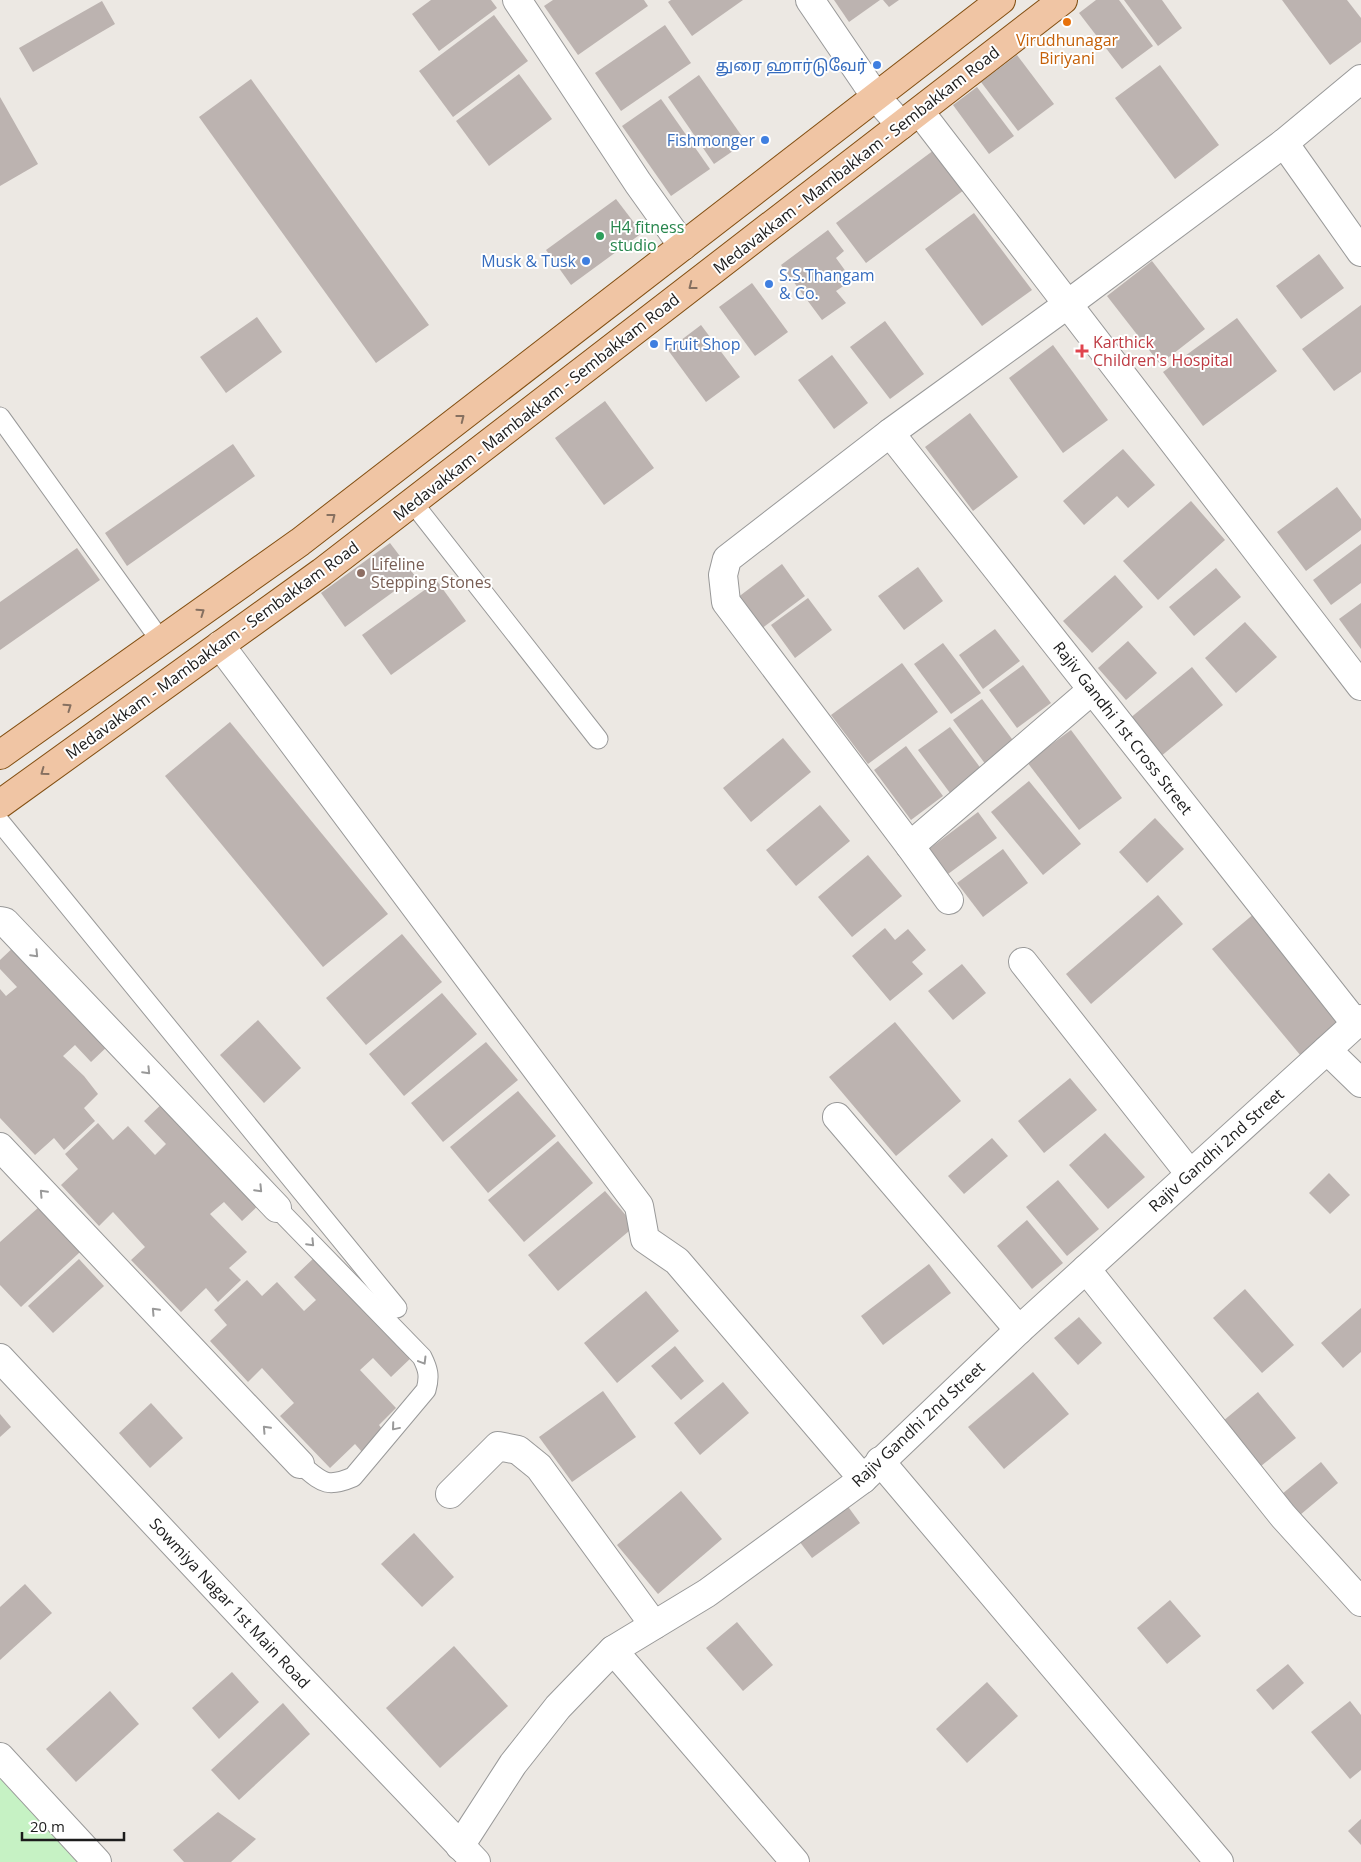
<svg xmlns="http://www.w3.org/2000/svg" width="1361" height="1862" font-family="'Open Sans','Noto Sans Tamil',sans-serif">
	<rect width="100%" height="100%" fill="#ece8e3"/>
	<polygon fill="#c6f2c4" points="0,1778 77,1862 0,1862"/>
	<g fill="#bcb3b0">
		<polygon points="431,0 491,0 497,8 439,51 412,14"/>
		<polygon points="553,0 644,0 648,6 578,55 544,6"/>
		<polygon points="671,0 743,0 692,36 668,2"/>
		<polygon points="834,0 880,0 849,22"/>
		<polygon points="883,0 899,0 889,7"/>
		<polygon points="1096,0 1119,0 1153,46 1122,69 1079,13"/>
		<polygon points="1124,0 1162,0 1182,28 1158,46"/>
		<polygon points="1282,0 1347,0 1361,18 1361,42 1330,65"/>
		<polygon points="102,1 115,24 33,72 19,48"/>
		<polygon points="494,15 528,61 453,117 419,71"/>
		<polygon points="665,25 691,63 621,111 595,73"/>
		<polygon points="1017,55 1054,104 1018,131 981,82"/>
		<polygon points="1160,65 1219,145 1175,179 1115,98"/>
		<polygon points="519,74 552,119 489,166 456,121"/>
		<polygon points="699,75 746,142 714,164 668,97"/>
		<polygon points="251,79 429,325 376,363 199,117"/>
		<polygon points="977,87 1014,136 989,154 953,105"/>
		<polygon points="0,97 38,164 0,186"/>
		<polygon points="661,99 710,169 671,196 622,126"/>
		<polygon points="934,150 964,190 866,263 836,223"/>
		<polygon points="616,199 642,233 571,285 546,250"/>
		<polygon points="974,213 1032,290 982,326 925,249"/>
		<polygon points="828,230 844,251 836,258 852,280 836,291 846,303 822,320 781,265"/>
		<polygon points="1319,254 1344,288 1301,319 1276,286"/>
		<polygon points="1152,261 1205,329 1160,364 1107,296"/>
		<polygon points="752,283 788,332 755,356 719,307"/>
		<polygon points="1361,305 1361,372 1334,391 1302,349"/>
		<polygon points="257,317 282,352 226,393 200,357"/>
		<polygon points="1237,318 1277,371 1203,426 1163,372"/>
		<polygon points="885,321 924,374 890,399 850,347"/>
		<polygon points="701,325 740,377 706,402 668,350"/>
		<polygon points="1053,345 1108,420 1063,453 1009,378"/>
		<polygon points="832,355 868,403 834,429 798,380"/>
		<polygon points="605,401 654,468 604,505 555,438"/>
		<polygon points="970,413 1018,477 973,511 925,447"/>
		<polygon points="233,444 255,476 127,566 105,533"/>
		<polygon points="1123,449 1155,485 1128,508 1117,496 1084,525 1063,501"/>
		<polygon points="1337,487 1361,519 1361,530 1306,571 1277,532"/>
		<polygon points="1191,501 1225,540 1158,600 1123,561"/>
		<polygon points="390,543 415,576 345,627 321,593"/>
		<polygon points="1361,544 1361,583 1331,605 1313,580"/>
		<polygon points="77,548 100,580 0,650 0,602"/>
		<polygon points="782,564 805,596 761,629 737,598"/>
		<polygon points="918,567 943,601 904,630 878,596"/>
		<polygon points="1216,568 1241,597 1194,636 1169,607"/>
		<polygon points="1115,575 1143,607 1092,653 1063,621"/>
		<polygon points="437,581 466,621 391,675 362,635"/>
		<polygon points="808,598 832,630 795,658 771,625"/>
		<polygon points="1361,603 1361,649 1339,619"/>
		<polygon points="1245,622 1277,657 1236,693 1205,658"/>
		<polygon points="995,629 1020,661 983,689 959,655"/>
		<polygon points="1128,641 1157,673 1126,700 1098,668"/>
		<polygon points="943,643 981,693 951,714 914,664"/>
		<polygon points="902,663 938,712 868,764 831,715"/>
		<polygon points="1023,665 1051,703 1017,728 989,690"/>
		<polygon points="1192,667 1223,705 1160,757 1129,719"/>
		<polygon points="982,699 1015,743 986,765 953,720"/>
		<polygon points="230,722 388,914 323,967 165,776"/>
		<polygon points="950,727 982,770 950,793 918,750"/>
		<polygon points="1071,730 1122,798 1079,830 1027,762"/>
		<polygon points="783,738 811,772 751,822 723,788"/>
		<polygon points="906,746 943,796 911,820 874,770"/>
		<polygon points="1029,781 1081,844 1043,875 991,812"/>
		<polygon points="820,805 850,841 796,886 766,850"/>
		<polygon points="978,812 997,838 948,874 929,849"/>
		<polygon points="1155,818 1184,849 1147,883 1119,852"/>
		<polygon points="1003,849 1028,883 983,917 957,883"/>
		<polygon points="868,855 902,896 852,937 818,897"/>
		<polygon points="1158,895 1183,924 1091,1004 1066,974"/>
		<polygon points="1255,913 1345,1021 1301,1056 1212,949"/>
		<polygon points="885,928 895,940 908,929 926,950 912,962 923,974 890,1001 852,956"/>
		<polygon points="402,934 442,982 366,1045 326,998"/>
		<polygon points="17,944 111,1043 91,1062 75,1045 63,1056 84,1076 98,1094 84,1108 95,1121 64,1150 54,1138 35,1155 0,1118 0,989 6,996 17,987 0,969 0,960"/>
		<polygon points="962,964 986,993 953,1020 928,991"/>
		<polygon points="442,993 477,1034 404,1096 369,1054"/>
		<polygon points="258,1020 301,1068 264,1103 220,1055"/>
		<polygon points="895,1022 961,1101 896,1156 829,1077"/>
		<polygon points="486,1042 518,1080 443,1142 411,1103"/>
		<polygon points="1070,1078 1097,1110 1044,1153 1018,1121"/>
		<polygon points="518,1091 556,1136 488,1193 450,1147"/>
		<polygon points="168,1098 264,1200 242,1221 224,1202 210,1214 247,1252 229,1268 241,1280 218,1302 206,1288 181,1312 131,1260 145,1247 113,1212 99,1226 61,1185 78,1169 65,1154 98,1123 113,1140 128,1126 155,1155 166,1144 144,1121"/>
		<polygon points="1105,1133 1145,1177 1108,1209 1069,1165"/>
		<polygon points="992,1138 1008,1156 964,1194 948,1176"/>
		<polygon points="558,1141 593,1183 524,1242 488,1200"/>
		<polygon points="1329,1173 1350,1195 1330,1214 1309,1193"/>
		<polygon points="1058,1180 1099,1229 1067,1256 1026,1207"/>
		<polygon points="605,1191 635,1226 558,1291 528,1255"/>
		<polygon points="39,1207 80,1252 21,1307 0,1285 0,1242"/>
		<polygon points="1027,1220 1063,1263 1032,1289 997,1246"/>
		<polygon points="317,1255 413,1356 391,1377 373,1358 360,1370 396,1408 379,1425 384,1432 362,1452 355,1444 330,1468 280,1416 294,1403 262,1368 248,1382 210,1341 227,1325 214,1310 247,1280 262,1296 277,1282 304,1311 316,1300 294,1277"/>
		<polygon points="79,1259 104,1286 53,1333 28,1306"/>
		<polygon points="929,1264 951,1293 883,1345 861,1316"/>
		<polygon points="1245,1289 1294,1345 1262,1373 1213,1318"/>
		<polygon points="646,1291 679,1331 617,1383 584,1343"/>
		<polygon points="1361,1308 1361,1352 1343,1368 1321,1343"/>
		<polygon points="1079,1317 1102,1343 1078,1365 1054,1338"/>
		<polygon points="675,1346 704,1381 681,1400 651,1366"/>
		<polygon points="1033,1372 1069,1414 1004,1469 968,1427"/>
		<polygon points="723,1382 749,1413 700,1455 674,1423"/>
		<polygon points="603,1391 636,1437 572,1482 539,1437"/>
		<polygon points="1258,1392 1296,1438 1261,1466 1223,1421"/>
		<polygon points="151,1403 183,1438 150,1468 119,1433"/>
		<polygon points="0,1414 11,1427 0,1437"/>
		<polygon points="1321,1462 1338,1483 1300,1515 1282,1494"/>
		<polygon points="681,1491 722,1539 658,1594 617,1545"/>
		<polygon points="841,1497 860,1523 812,1558 793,1533"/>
		<polygon points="414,1533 454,1577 422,1607 381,1564"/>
		<polygon points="25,1584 52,1613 0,1660 0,1607"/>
		<polygon points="1170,1600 1201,1636 1167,1664 1137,1628"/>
		<polygon points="737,1622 773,1665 743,1691 706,1648"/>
		<polygon points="454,1646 508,1706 440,1768 386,1708"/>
		<polygon points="1288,1664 1304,1683 1273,1710 1256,1690"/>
		<polygon points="232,1672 259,1702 219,1739 192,1708"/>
		<polygon points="987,1682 1018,1716 967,1763 936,1729"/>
		<polygon points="110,1691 139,1724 76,1782 46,1749"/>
		<polygon points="1350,1701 1361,1715 1361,1770 1350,1779 1311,1732"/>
		<polygon points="283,1703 310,1734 239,1800 211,1770"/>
		<polygon points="218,1812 256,1839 231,1862 184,1862 173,1850"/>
		<polygon points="1361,1819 1361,1845 1348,1831"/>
	</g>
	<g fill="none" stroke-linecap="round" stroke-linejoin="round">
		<g stroke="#999" stroke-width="21">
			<g id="lane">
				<polyline points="0,417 161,641"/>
				<polyline points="413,503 598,739"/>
				<polyline points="0,822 397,1308"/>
				<path d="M 277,1208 L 422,1357 C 428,1369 430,1376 426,1390 L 353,1477 C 325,1489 321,1481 300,1464"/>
			</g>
		</g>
		<g stroke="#999" stroke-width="30">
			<g id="street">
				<polyline points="517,0 638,183 683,246"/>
				<polyline points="810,0 876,97 901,125"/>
				<polyline points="920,112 1361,686"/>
				<polyline points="1284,143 1361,252"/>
				<polyline points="890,433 1356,1024"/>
				<polyline points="220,645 639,1206 645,1239 677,1261 863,1479"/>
				<polyline points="910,846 1092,690"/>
				<polyline points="949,900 910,846 726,602 723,575 727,559 890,433 1068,304 1284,143 1361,79"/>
				<polyline points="0,921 5,922 277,1208"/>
				<polyline points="1023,962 1190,1174"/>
				<polyline points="1327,1050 1361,1083"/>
				<polyline points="837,1117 1019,1330"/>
				<polyline points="0,1147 300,1464"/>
				<polyline points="1086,1269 1283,1516 1361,1602"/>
				<polyline points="0,1358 285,1662 476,1862"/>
				<polyline points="880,1461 1219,1862"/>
				<polyline points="450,1494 498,1446 518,1450 539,1467 654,1625"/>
				<polyline points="613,1650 795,1862"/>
				<polyline points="0,1757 97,1862"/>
				<polyline points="460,1846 513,1764 558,1707 613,1650 707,1593 863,1479 1019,1330 1361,1019"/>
			</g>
		</g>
		<g stroke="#824f12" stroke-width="30">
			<g id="primary">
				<polyline points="0,755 300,542 1001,0"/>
				<polyline points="0,804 322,572 1063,0"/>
			</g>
		</g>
		<use href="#lane" stroke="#fff" stroke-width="19"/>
		<use href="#street" stroke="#fff" stroke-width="28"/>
		<use href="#primary" stroke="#f0c5a4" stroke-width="28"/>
	</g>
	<defs><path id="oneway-chevron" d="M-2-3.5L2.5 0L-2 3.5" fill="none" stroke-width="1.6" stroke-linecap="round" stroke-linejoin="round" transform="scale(1.25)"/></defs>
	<g stroke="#867060">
		<use href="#oneway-chevron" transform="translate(692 286) rotate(142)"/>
		<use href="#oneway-chevron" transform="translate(461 418) rotate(-38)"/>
		<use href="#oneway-chevron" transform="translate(332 517) rotate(-38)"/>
		<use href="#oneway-chevron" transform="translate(201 612) rotate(-35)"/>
		<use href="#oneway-chevron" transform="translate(68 707) rotate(-35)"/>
		<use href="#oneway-chevron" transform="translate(44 772) rotate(144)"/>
	</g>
	<g stroke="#999">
		<use href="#oneway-chevron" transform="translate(35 954) rotate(46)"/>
		<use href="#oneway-chevron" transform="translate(147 1071) rotate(46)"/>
		<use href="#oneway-chevron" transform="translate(259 1189) rotate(46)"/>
		<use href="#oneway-chevron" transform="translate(43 1193) rotate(-133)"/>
		<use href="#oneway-chevron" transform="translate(311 1243) rotate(46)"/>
		<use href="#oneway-chevron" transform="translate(155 1311) rotate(-133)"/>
		<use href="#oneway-chevron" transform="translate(423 1361) rotate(59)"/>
		<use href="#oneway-chevron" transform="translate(395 1427) rotate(130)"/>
		<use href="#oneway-chevron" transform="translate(266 1429) rotate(-133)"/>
	</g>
	<circle fill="#e8710a" stroke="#fff" stroke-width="2" cx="1067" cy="22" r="5"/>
	<g fill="#3f7fe0" stroke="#fff" stroke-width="2">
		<circle cx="877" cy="65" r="5"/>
		<circle cx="765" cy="140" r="5"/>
		<circle cx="586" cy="261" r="5"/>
		<circle cx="769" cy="284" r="5"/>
		<circle cx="654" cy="344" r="5"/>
	</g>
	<circle fill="#2e9e5b" stroke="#fff" stroke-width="2" cx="600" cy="236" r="5"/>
	<path fill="#e0444e" stroke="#fff" stroke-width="2" d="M1079.5 343.5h5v5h5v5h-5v5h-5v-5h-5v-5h5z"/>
	<circle fill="#8d6e63" stroke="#fff" stroke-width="2" cx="361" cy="573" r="5"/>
	<g text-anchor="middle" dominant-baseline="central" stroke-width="4" stroke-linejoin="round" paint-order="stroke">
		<g font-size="16" fill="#c56008" stroke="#fff">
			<text x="1067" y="40">Virudhunagar<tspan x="1067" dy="18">Biriyani</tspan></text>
		</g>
		<g font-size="16" fill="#366cbe" stroke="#fff" text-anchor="end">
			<text x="867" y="65">துரை ஹார்டுவேர்</text>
			<text x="755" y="140">Fishmonger</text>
			<text x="576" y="261">Musk &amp; Tusk</text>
			<text x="779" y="275" text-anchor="start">S.S.Thangam<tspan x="779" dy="18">&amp; Co.</tspan></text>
			<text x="664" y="344" text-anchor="start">Fruit Shop</text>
		</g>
		<g font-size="16" fill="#1c1c1c" stroke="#fff">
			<text transform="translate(856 160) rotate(-38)">Medavakkam - Mambakkam - Sembakkam Road</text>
			<text transform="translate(536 407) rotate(-38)">Medavakkam - Mambakkam - Sembakkam Road</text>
			<text transform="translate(212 650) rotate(-36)">Medavakkam - Mambakkam - Sembakkam Road</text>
			<text transform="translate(1123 728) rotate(52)">Rajiv Gandhi 1st Cross Street</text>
			<text transform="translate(1216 1150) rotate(-42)">Rajiv Gandhi 2nd Street</text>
			<text transform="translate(918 1424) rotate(-43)">Rajiv Gandhi 2nd Street</text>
			<text transform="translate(230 1603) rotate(47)">Sowmiya Nagar 1st Main Road</text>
		</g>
		<g font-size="16" fill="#27864d" stroke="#fff" text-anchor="start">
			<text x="610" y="227">H4 fitness<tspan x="610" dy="18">studio</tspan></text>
		</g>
		<g font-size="16" fill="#be3a42" stroke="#fff" text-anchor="start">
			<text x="1093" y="342">Karthick<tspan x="1093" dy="18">Children's Hospital</tspan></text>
		</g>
		<g font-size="16" fill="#785e54" stroke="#fff" text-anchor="start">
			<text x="371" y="564">Lifeline<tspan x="371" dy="18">Stepping Stones</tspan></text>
		</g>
	</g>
	<path d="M22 1832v8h102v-8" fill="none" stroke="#1c1c1c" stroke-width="2.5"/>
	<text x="30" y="1832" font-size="15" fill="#1c1c1c" stroke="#ffffff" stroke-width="4" paint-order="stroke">20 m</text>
</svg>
